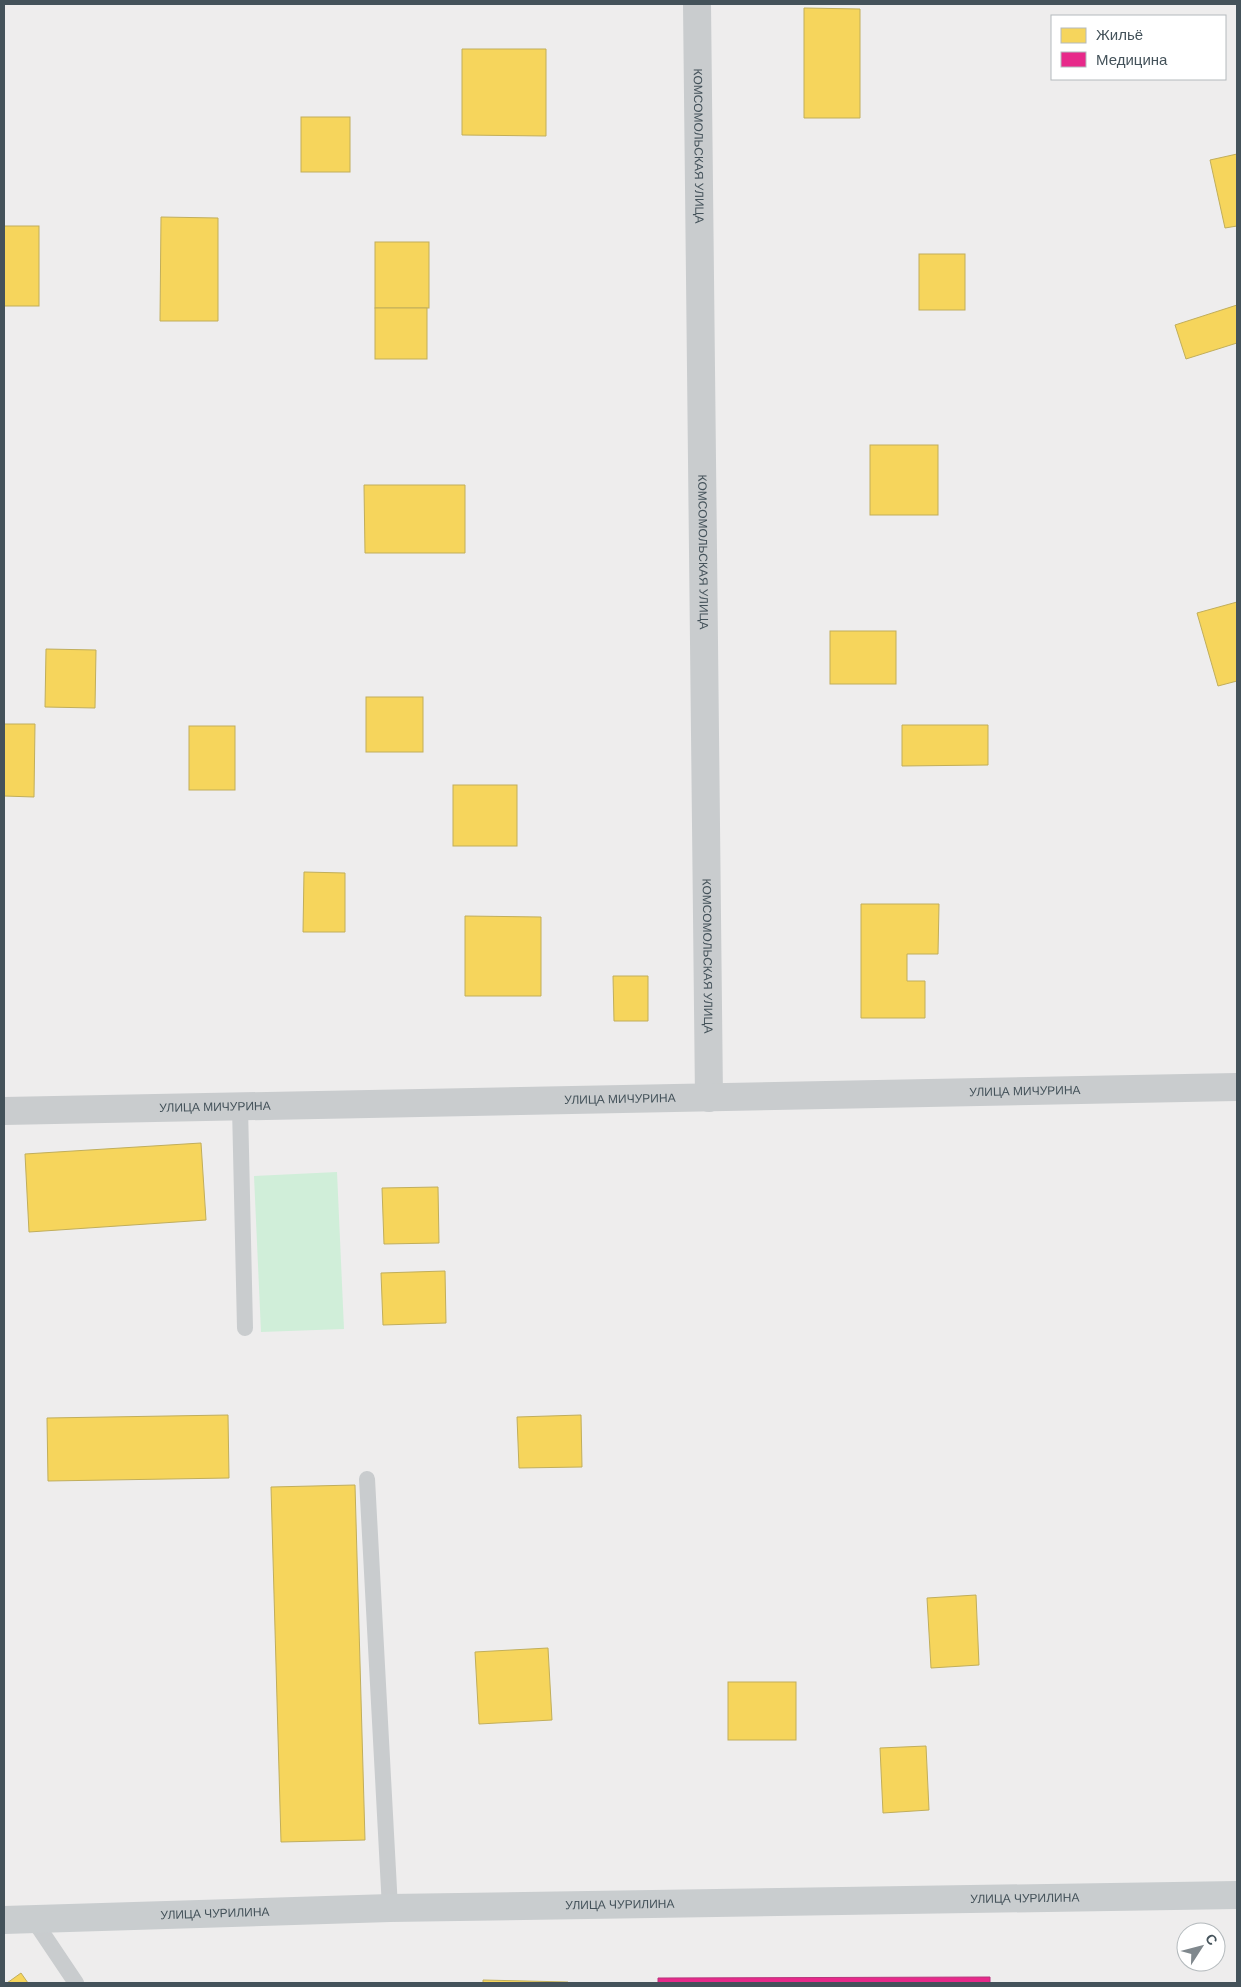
<svg xmlns="http://www.w3.org/2000/svg" width="1241" height="1987" font-family="'DM Sans',sans-serif">
	<rect width="100%" height="100%" fill="#eeeded"/>
	<polygon fill="#d0eed9" points="337,1172 344,1329 261,1332 254,1176"/>
	<g fill="#f6d55c" stroke="#c1ae5b">
		<polygon points="804,8 860,9 860,118 804,118"/>
		<polygon points="462,49 546,49 546,136 462,135"/>
		<rect x="301" y="117" width="49" height="55"/>
		<polygon points="1237,154 1237,226 1225,228 1210,160"/>
		<polygon points="161,217 218,218 218,321 160,321"/>
		<rect x="4" y="226" width="35" height="80"/>
		<rect x="375" y="242" width="54" height="66"/>
		<rect x="919" y="254" width="46" height="56"/>
		<polygon points="1237,305 1237,343 1186,359 1175,325"/>
		<rect x="375" y="308" width="52" height="51"/>
		<rect x="870" y="445" width="68" height="70"/>
		<polygon points="364,485 465,485 465,553 365,553"/>
		<polygon points="1237,602 1237,681 1218,686 1197,613"/>
		<rect x="830" y="631" width="66" height="53"/>
		<polygon points="46,649 96,650 95,708 45,707"/>
		<rect x="366" y="697" width="57" height="55"/>
		<polygon points="4,724 35,724 34,797 4,796"/>
		<polygon points="902,725 988,725 988,765 902,766"/>
		<rect x="189" y="726" width="46" height="64"/>
		<rect x="453" y="785" width="64" height="61"/>
		<polygon points="304,872 345,873 345,932 303,932"/>
		<polygon points="861,904 939,904 938,954 907,954 907,981 925,981 925,1018 861,1018"/>
		<polygon points="465,916 541,917 541,996 465,996"/>
		<polygon points="613,976 648,976 648,1021 614,1021"/>
		<polygon points="201,1143 206,1220 29,1232 25,1154"/>
		<polygon points="438,1187 439,1243 384,1244 382,1188"/>
		<polygon points="445,1271 446,1323 383,1325 381,1273"/>
		<polygon points="228,1415 229,1478 48,1481 47,1418"/>
		<polygon points="581,1415 582,1467 519,1468 517,1417"/>
		<polygon points="355,1485 365,1840 281,1842 271,1487"/>
		<polygon points="976,1595 979,1665 931,1668 927,1598"/>
		<polygon points="548,1648 552,1720 479,1724 475,1652"/>
		<rect x="728" y="1682" width="68" height="58"/>
		<polygon points="926,1746 929,1810 883,1813 880,1748"/>
		<polygon points="21,1973 28,1983 7,1983"/>
		<polygon points="483,1980 568,1982 568,1983 483,1983"/>
	</g>
	<polygon fill="#e7298a" stroke="#b6357c" points="990,1977 990,1983 658,1983 658,1978"/>
	<g fill="none" stroke-linecap="round" stroke-linejoin="round">
		<g stroke="#c9ccce" stroke-width="16">
			<polyline points="240,1107 245,1328"/>
			<polyline points="367,1479 390,1908"/>
			<polyline points="33,1919 76,1983"/>
		</g>
		<g stroke="#c9ccce" stroke-width="28">
			<path id="s1" d="M 697,4 L 709,1098"/>
			<path id="s2" d="M 4,1111 L 1237,1087"/>
		</g>
		<path stroke="#c9cdcf" stroke-width="28" id="s3" d="M 4,1920 L 390,1908 L 1237,1895"/>
	</g>
	<g text-anchor="middle" dominant-baseline="central" stroke-width="5" stroke-linejoin="round" paint-order="stroke">
		<g font-size="12" fill="#44525a" stroke="#fff">
			<text stroke="none"><textPath href="#s1" startOffset="142">КОМСОМОЛЬСКАЯ УЛИЦА</textPath></text>
			<text stroke="none"><textPath href="#s1" startOffset="548">КОМСОМОЛЬСКАЯ УЛИЦА</textPath></text>
			<text stroke="none"><textPath href="#s1" startOffset="952">КОМСОМОЛЬСКАЯ УЛИЦА</textPath></text>
			<text stroke="none"><textPath href="#s2" startOffset="1021">УЛИЦА МИЧУРИНА</textPath></text>
			<text stroke="none"><textPath href="#s2" startOffset="616">УЛИЦА МИЧУРИНА</textPath></text>
			<text stroke="none"><textPath href="#s2" startOffset="211">УЛИЦА МИЧУРИНА</textPath></text>
			<text stroke="none"><textPath href="#s3" startOffset="1021">УЛИЦА ЧУРИЛИНА</textPath></text>
			<text stroke="none"><textPath href="#s3" startOffset="616">УЛИЦА ЧУРИЛИНА</textPath></text>
			<text stroke="none"><textPath href="#s3" startOffset="211">УЛИЦА ЧУРИЛИНА</textPath></text>
		</g>
	</g>
	<rect width="1241" height="1987" fill="none" stroke="#44525a" stroke-width="10"/>
	<rect x="1051" y="15" width="175" height="65" fill="#ffffff" stroke="#b4babd"/>
	<rect x="1061" y="28" width="25" height="15" fill="#f6d55c" stroke="#b4babd"/>
	<text x="1096" y="40" font-size="15" fill="#44525a">Жильё</text>
	<rect x="1061" y="52" width="25" height="15" fill="#e7298a" stroke="#b4babd"/>
	<text x="1096" y="65" font-size="15" fill="#44525a">Медицина</text>
	<g transform="translate(1201 1947) rotate(54)"><circle r="24" fill="#ffffff" stroke="#b4babd"/>
	<path d="M0-4L9 19L0 12L-9 19Z" fill="#80888d"/>
	<text y="-8" font-size="14" font-weight="bold" text-anchor="middle" fill="#44525a">С</text>
	</g>
</svg>
